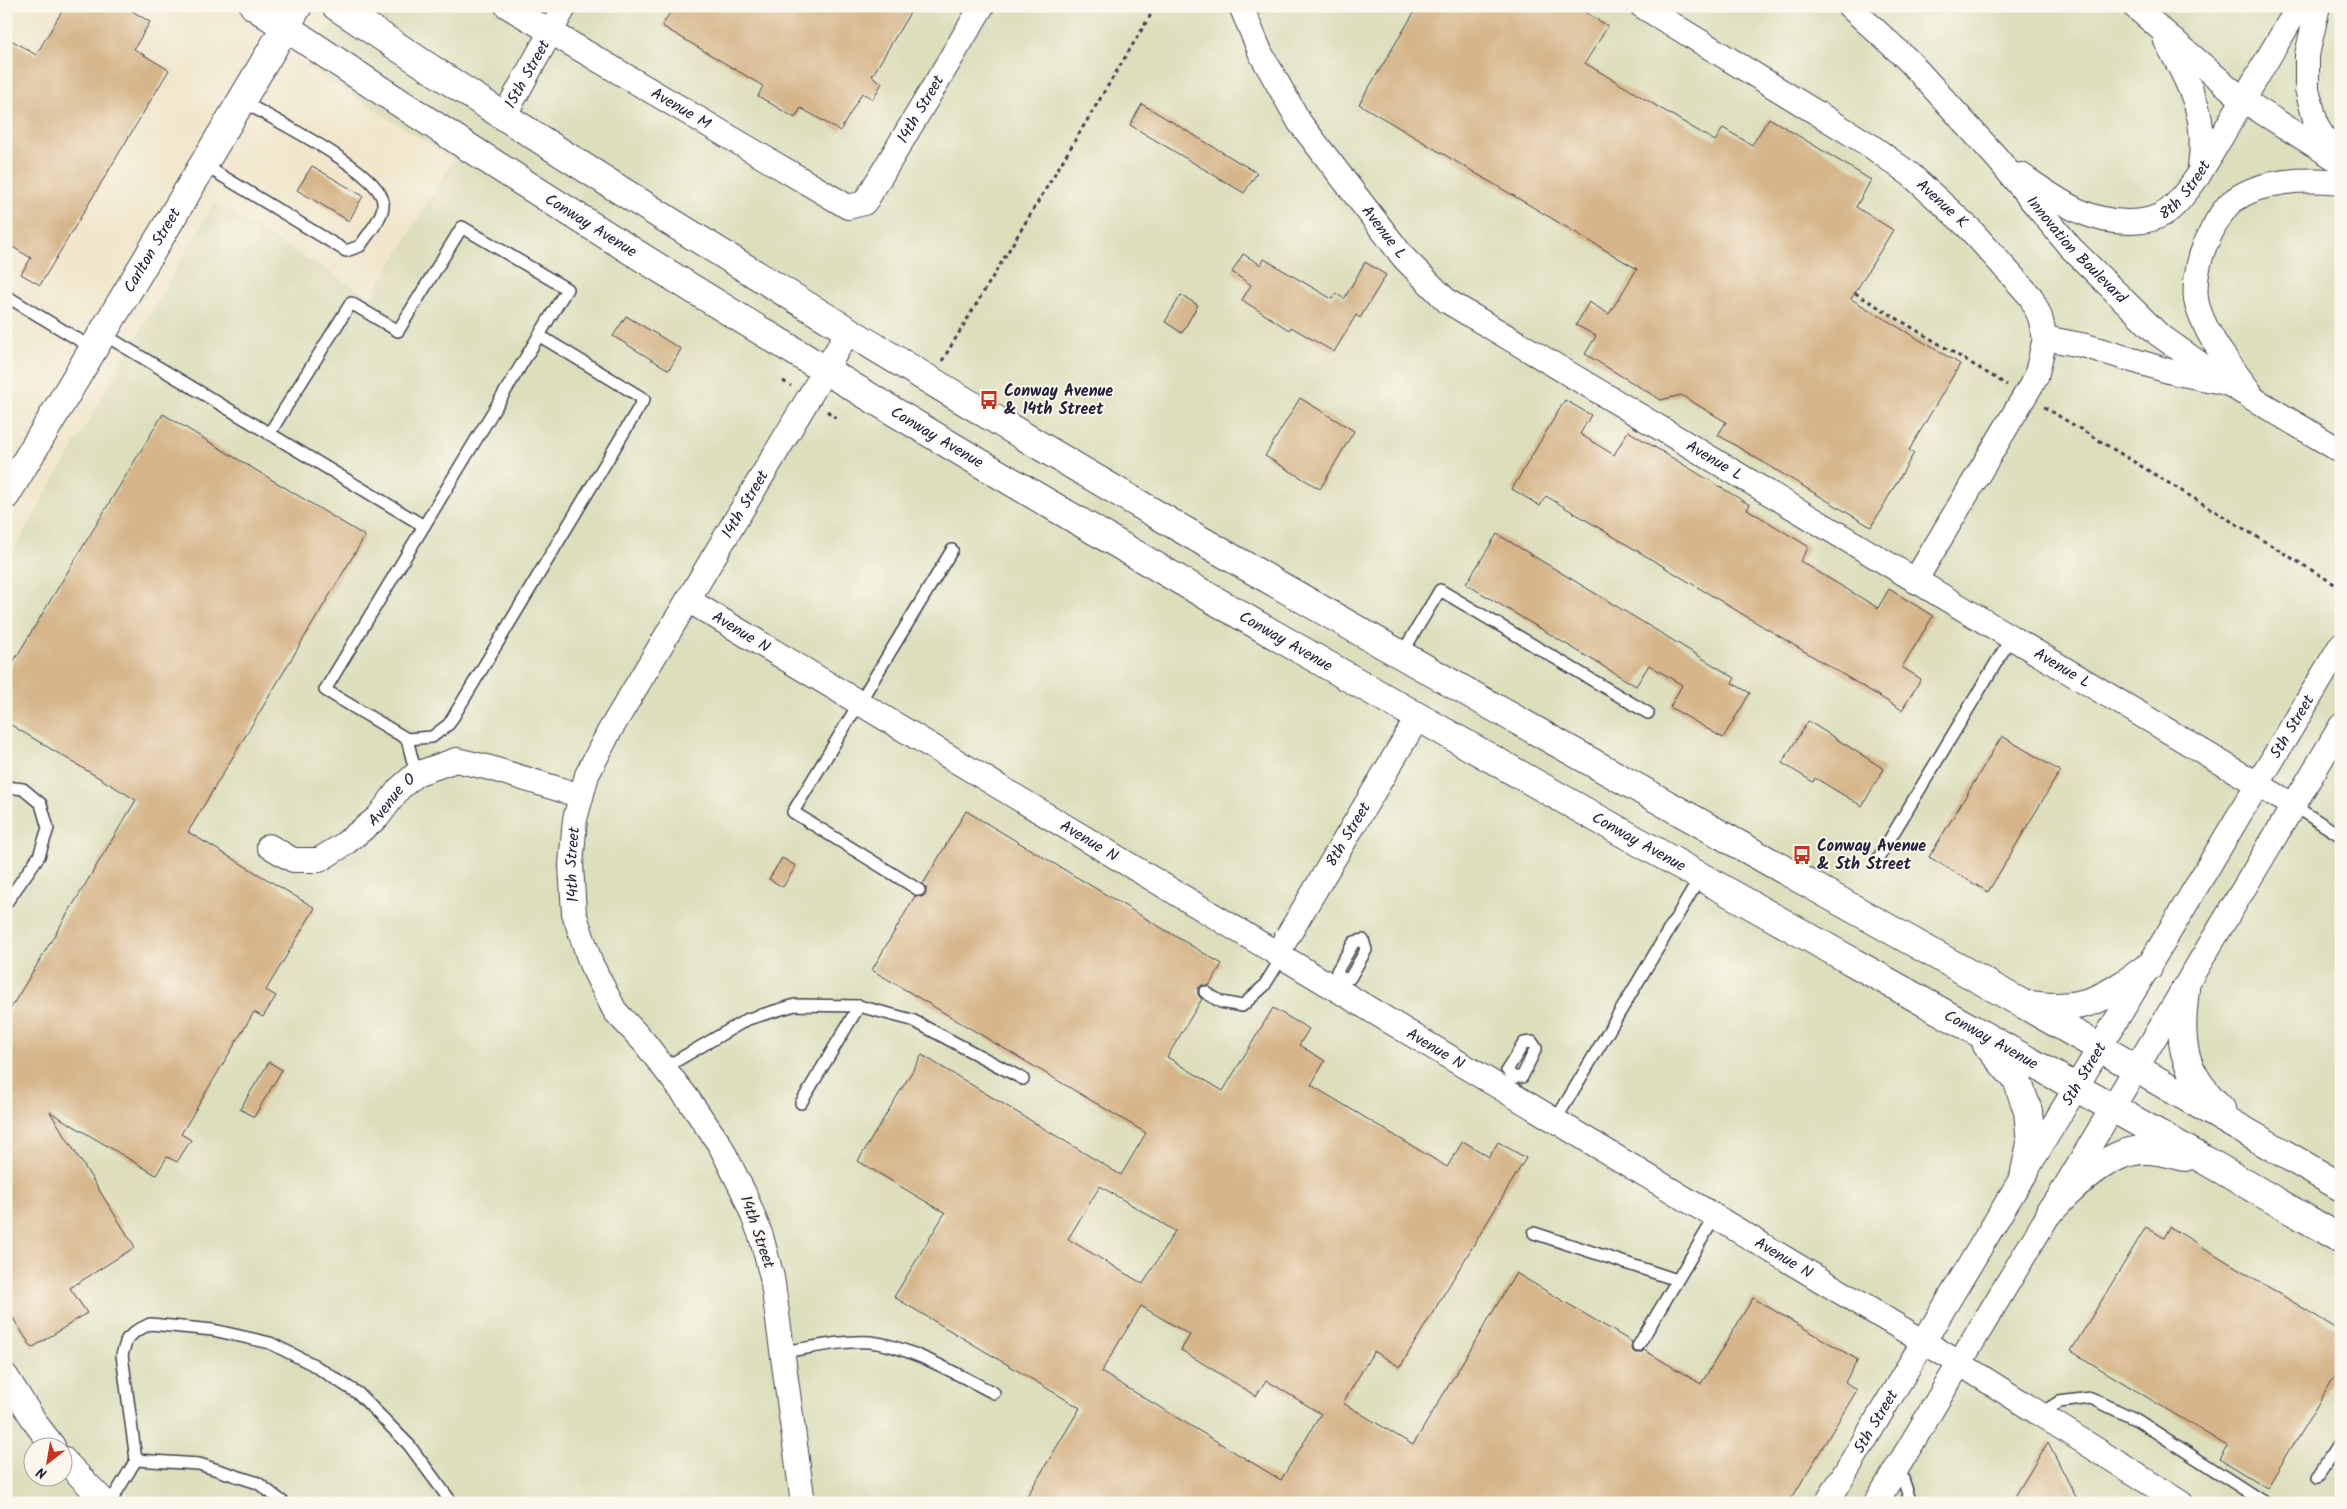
<svg xmlns="http://www.w3.org/2000/svg" width="2347" height="1509" font-family="Kalam,sans-serif">
	<rect width="100%" height="100%" fill="#fbf7ec"/>
	<filter id="ink" filterUnits="userSpaceOnUse"><feTurbulence type="fractalNoise" baseFrequency=".02" numOctaves="2"/><feDisplacementMap in="SourceGraphic" scale="10" xChannelSelector="R" yChannelSelector="G"/><feConvolveMatrix kernelMatrix="1 2 1 2 8 2 1 2 1" color-interpolation-filters="sRGB"/></filter>
	<filter id="wash" filterUnits="userSpaceOnUse"><feTurbulence type="fractalNoise" baseFrequency=".0096" numOctaves="4" result="noise"/><feDisplacementMap in="SourceGraphic" scale="20" xChannelSelector="R" yChannelSelector="G"/><feGaussianBlur stdDeviation="1.12" result="paint"/><feColorMatrix in="noise" values="0 0 0 0 0 0 0 0 0 0 0 0 0 0 0 0 0 1.4 0 .05"/><feComposite in="paint" operator="in"/></filter>
	<g filter="url(#wash)">
		<rect width="100%" height="100%" fill="#f1e7cd"/>
		<path fill="#dcdebc" fill-rule="evenodd" d="M 342,6 L 2341,6 L 2341,1503 L 6,1503 L 6,564 L 214,203 L 371,297 L 454,159 L 305,66 ZM 32,1446 L 62,1446 L 62,1476 L 32,1476 Z"/>
		<g id="blocks">
			<g fill="#d5b589" fill-rule="evenodd">
				<polygon points="65,6 124,6 150,22 134,49 169,70 40,285 21,274 31,258 6,243 6,37 36,55"/>
				<polygon points="674,6 914,6 872,76 882,83 873,99 862,93 840,131 801,108 795,118 758,96 763,86 662,26"/>
				<polygon points="1418,6 1575,6 1608,26 1585,63 1715,141 1723,128 1752,145 1769,118 1871,180 1856,207 1893,230 1851,299 1960,364 1909,450 1914,453 1871,527 1718,435 1726,422 1681,395 1661,400 1585,354 1596,336 1576,325 1589,302 1609,314 1637,269 1359,104"/>
				<polygon points="1142,104 1257,173 1244,193 1130,125"/>
				<polygon points="312,166 363,196 349,221 297,190"/>
				<polygon points="1243,254 1261,265 1264,259 1332,299 1336,293 1344,299 1365,262 1386,275 1360,318 1356,315 1334,352 1291,327 1289,330 1242,300 1251,285 1232,272"/>
				<polygon points="1181,295 1198,305 1182,333 1165,322"/>
				<polygon points="626,316 681,349 669,370 613,336"/>
				<polygon points="1300,398 1354,431 1320,489 1265,456"/>
				<polygon points="1565,400 1591,415 1580,434 1614,455 1628,431 1750,505 1747,509 1809,547 1800,561 1878,608 1889,589 1933,616 1902,667 1921,679 1902,710 1546,496 1540,506 1512,489"/>
				<polygon points="163,414 365,536 188,832 315,908 266,990 276,996 263,1017 254,1012 181,1134 191,1140 177,1162 167,1157 156,1175 50,1112 135,1247 70,1288 87,1313 32,1348 6,1307 6,1016 136,800 6,722 6,674"/>
				<polygon points="1497,534 1735,678 1732,683 1750,693 1723,738 1670,707 1682,685 1649,665 1636,686 1466,584"/>
				<polygon points="1808,721 1884,769 1862,806 1815,778 1813,782 1782,763"/>
				<polygon points="2002,736 2060,771 1988,892 1929,857"/>
				<path d="M 966,811 L 1222,964 L 1209,986 L 1202,985 L 1198,988 L 1198,995 L 1202,999 L 1167,1057 L 1223,1091 L 1273,1008 L 1309,1029 L 1299,1045 L 1325,1061 L 1311,1085 L 1447,1167 L 1463,1141 L 1489,1157 L 1498,1142 L 1526,1158 L 1400,1367 L 1374,1351 L 1343,1403 L 1413,1445 L 1516,1273 L 1632,1342 L 1631,1349 L 1635,1353 L 1641,1353 L 1644,1350 L 1701,1384 L 1753,1298 L 1858,1360 L 1845,1382 L 1857,1390 L 1789,1503 L 1023,1503 L 1080,1408 L 894,1297 L 945,1213 L 858,1161 L 922,1055 L 1121,1175 L 1146,1133 L 872,970 L 915,896 L 922,897 L 926,894 L 926,887 L 923,884 ZM 1100,1186 L 1175,1231 L 1143,1284 L 1068,1239 ZM 1141,1306 L 1190,1335 L 1181,1350 L 1256,1396 L 1266,1380 L 1321,1414 L 1281,1480 L 1101,1372 Z"/>
				<polygon points="782,858 796,866 783,887 769,879"/>
				<polygon points="269,1062 282,1070 254,1117 240,1109"/>
				<polygon points="2146,1227 2164,1238 2170,1227 2339,1330 2334,1338 2341,1341 2341,1366 2267,1488 2219,1459 2227,1446 2071,1351"/>
				<polygon points="2048,1442 2079,1503 2011,1503"/>
			</g>
		</g>
	</g>
	<g filter="url(#ink)">
		<use href="#blocks" fill-opacity="0" stroke="#414051" stroke-width="1"/>
		<g fill="none" stroke-linecap="round" stroke-linejoin="round">
			<g stroke="#414051" stroke-width="14">
				<g id="service">
					<path d="M 204,165 L 346,251 L 360,246 C 367,235 385,216 383,202 C 380,171 270,118 242,101"/>
					<polyline points="6,296 94,349"/>
					<polyline points="103,334 424,526"/>
					<polyline points="269,434 351,303 398,331 462,227 567,289 325,690 407,739 416,774"/>
					<polyline points="1401,655 1440,590 1648,713"/>
					<polyline points="407,739 432,737 449,724 644,399 540,336"/>
					<polyline points="6,787 23,789 41,804 48,828 39,856 6,903"/>
					<polyline points="2294,806 2341,836"/>
					<polyline points="1879,857 2011,638"/>
					<polyline points="919,890 793,812 952,550"/>
					<polygon points="1363,940 1366,950 1350,978 1341,979 1337,971 1354,942"/>
					<polyline points="1205,992 1221,1002 1242,1006 1264,986 1282,957"/>
					<polygon points="1532,1042 1536,1048 1522,1077 1513,1077 1507,1070 1524,1043"/>
					<polyline points="664,1068 748,1019 795,1005 859,1006 912,1020 1023,1079"/>
					<polyline points="801,1103 859,1006"/>
					<polyline points="1555,1121 1701,876"/>
					<polyline points="1534,1233 1677,1280"/>
					<polyline points="1638,1346 1715,1217"/>
					<path d="M 782,1352 C 810,1348 842,1340 870,1342 C 909,1346 960,1376 994,1393"/>
					<polyline points="2040,1414 2059,1402 2091,1398 2137,1420 2265,1503"/>
					<polyline points="136,1460 122,1355 127,1339 136,1331 150,1324 213,1330 270,1343 312,1364 359,1394 409,1445 452,1503"/>
					<polyline points="1899,1467 1911,1503"/>
					<polyline points="2318,1476 2341,1440"/>
					<polyline points="110,1503 136,1460 199,1464 258,1483 284,1503"/>
				</g>
			</g>
			<g stroke="#414051" stroke-width="26">
				<g id="minor">
					<path id="s1" d="M 507,6 L 848,207 L 864,203 L 867,199 L 982,6"/>
					<path id="s2" d="M 1241,6 L 1261,54 L 1300,123 L 1404,258 L 1447,301 L 2294,806"/>
					<path id="s3" d="M 1642,6 L 1871,146 L 1911,175 L 1969,228 L 2031,297 L 2040,317 L 2045,338 L 2086,346 L 2172,372 L 2227,383"/>
					<path id="s4" d="M 1849,6 L 1908,60 L 1997,158 L 2070,247 L 2158,334 L 2227,383 L 2341,451"/>
					<polyline points="2134,6 2243,100 2341,162"/>
					<polyline points="2318,6 2307,55 2307,89 2317,127 2335,155"/>
					<path d="M 2166,41 C 2190,86 2208,114 2200,167"/>
					<path id="s5" d="M 504,116 L 565,6"/>
					<path id="s6" d="M 2021,175 C 2055,198 2085,222 2128,222 C 2141,222 2157,219 2168,211 C 2180,202 2189,188 2198,176 L 2299,6"/>
					<path d="M 2250,392 C 2231,366 2208,339 2198,308 C 2192,290 2198,262 2205,245 C 2211,232 2222,208 2234,200 C 2264,179 2306,179 2341,182"/>
					<polyline points="1915,581 2036,377 2045,338"/>
					<path id="s7" d="M 688,600 L 1959,1363 L 2181,1503"/>
					<path id="s8" d="M 269,846 L 293,860 L 319,860 L 343,845 L 378,817 L 399,789 L 416,774 L 456,760 L 490,768 L 581,796"/>
					<path id="s9" d="M 1277,954 L 1418,717"/>
					<polyline points="6,1376 37,1425 53,1446"/>
					<polyline points="62,1458 106,1503"/>
					<path id="s10" d="M 803,1503 L 772,1277 L 761,1236 L 744,1193 L 720,1145 L 688,1099 L 644,1042 L 615,1011 L 591,964 L 574,913 L 571,865 L 575,819 L 587,775 L 609,732 L 848,332"/>
					<path id="s11" d="M 1827,1503 L 2341,645"/>
					<polyline points="1876,1503 2341,726"/>
				</g>
			</g>
			<g stroke="#414051" stroke-width="30">
				<g id="tertiary">
					<path id="s12" d="M 254,6 C 882,430 1551,790 2210,1163 L 2341,1239"/>
					<path d="M 336,6 C 605,186 882,354 1161,517 C 1552,745 1951,958 2341,1187"/>
					<path id="s13" d="M 6,495 L 298,6"/>
					<path d="M 2185,989 C 2179,1042 2180,1070 2221,1109"/>
					<path d="M 2031,1005 C 2084,1013 2107,997 2148,967"/>
					<polyline points="1987,1045 2017,1080 2028,1111 2031,1143 2025,1172"/>
					<path d="M 2050,1211 C 2073,1186 2110,1149 2146,1150 C 2159,1150 2173,1154 2185,1157"/>
				</g>
			</g>
			<g stroke="#414051" stroke-width="3" stroke-dasharray="4 4" stroke-linecap="butt">
				<polyline points="1855,293 2007,385"/>
				<polyline points="942,361 1156,6"/>
				<polyline points="783,381 791,386"/>
				<polyline points="2044,407 2341,588"/>
				<polyline points="827,411 836,418"/>
			</g>
			<use href="#service" stroke="#fff" stroke-width="11"/>
			<use href="#minor" stroke="#fff" stroke-width="24"/>
			<use href="#tertiary" stroke="#fff" stroke-width="28"/>
		</g>
	</g>
	<defs>
		<g id="bus-bare" transform="scale(1.5)"><path d="M-5-6H5V4H4V6H2V4H-2V6H-4V4H-5ZM-3.5-4V0h7V-4ZM-3.5 1.2v1.5H-2V1.2ZM2 1.2v1.5H3.5V1.2Z" fill="#c8321e" stroke="#fbf7ec" stroke-width="2.5" paint-order="stroke"/></g>
	</defs>
	<g fill-rule="evenodd">
		<use href="#bus-bare" x="989" y="400"/>
		<use href="#bus-bare" x="1802" y="855"/>
	</g>
	<g text-anchor="middle" dominant-baseline="central" stroke-width="4" stroke-linejoin="round" paint-order="stroke">
		<g font-size="16" fill="#22223b" stroke="#fbf7ec">
			<text stroke="none"><textPath href="#s5" startOffset="48">15th Street</textPath></text>
			<text stroke="none"><textPath href="#s1" startOffset="522">14th Street</textPath></text>
			<text stroke="none"><textPath href="#s1" startOffset="202">Avenue M</textPath></text>
			<text stroke="none"><textPath href="#s6" startOffset="188">8th Street</textPath></text>
			<text stroke="none"><textPath href="#s3" startOffset="360">Avenue K</textPath></text>
			<text stroke="none"><textPath href="#s12" startOffset="402">Conway Avenue</textPath></text>
			<text stroke="none"><textPath href="#s2" startOffset="269">Avenue L</textPath></text>
			<text stroke="none"><textPath href="#s4" startOffset="334">Innovation Boulevard</textPath></text>
			<text stroke="none"><textPath href="#s13" startOffset="285">Carlton Street</textPath></text>
			<text stroke="none"><textPath href="#s12" startOffset="808">Conway Avenue</textPath></text>
			<text stroke="none"><textPath href="#s2" startOffset="674">Avenue L</textPath></text>
			<text stroke="none"><textPath href="#s10" startOffset="1101">14th Street</textPath></text>
			<text stroke="none"><textPath href="#s7" startOffset="62">Avenue N</textPath></text>
			<text stroke="none"><textPath href="#s12" startOffset="1212">Conway Avenue</textPath></text>
			<text stroke="none"><textPath href="#s2" startOffset="1079">Avenue L</textPath></text>
			<text stroke="none"><textPath href="#s11" startOffset="905">5th Street</textPath></text>
			<text stroke="none"><textPath href="#s8" startOffset="149">Avenue O</textPath></text>
			<text stroke="none"><textPath href="#s9" startOffset="139">8th Street</textPath></text>
			<text stroke="none"><textPath href="#s7" startOffset="468">Avenue N</textPath></text>
			<text stroke="none"><textPath href="#s12" startOffset="1618">Conway Avenue</textPath></text>
			<text stroke="none"><textPath href="#s10" startOffset="696">14th Street</textPath></text>
			<text stroke="none"><textPath href="#s12" startOffset="2022">Conway Avenue</textPath></text>
			<text stroke="none"><textPath href="#s7" startOffset="872">Avenue N</textPath></text>
			<text stroke="none"><textPath href="#s11" startOffset="500">5th Street</textPath></text>
			<text transform="translate(757 1232) rotate(71)">14th Street</text>
			<text stroke="none"><textPath href="#s7" startOffset="1278">Avenue N</textPath></text>
			<text stroke="none"><textPath href="#s11" startOffset="95">5th Street</textPath></text>
		</g>
		<g font-size="16" font-weight="bold" fill="#22223b" stroke="#fbf7ec" text-anchor="start">
			<text x="1004" y="391">Conway Avenue<tspan x="1004" dy="18">&amp; 14th Street</tspan></text>
			<text x="1817" y="846">Conway Avenue<tspan x="1817" dy="18">&amp; 5th Street</tspan></text>
		</g>
	</g>
	<rect width="2347" height="1509" fill="none" stroke="#fbf7ec" stroke-width="25"/>
	<g transform="translate(48 1462) rotate(211)"><circle r="24" fill="#fbf7ec" stroke="#a4a2a5"/>
	<path d="M0-4L9 19L0 12L-9 19Z" fill="#c8321e"/>
	<text y="-8" font-size="14" font-weight="bold" text-anchor="middle" fill="#22223b">N</text>
	</g>
</svg>
